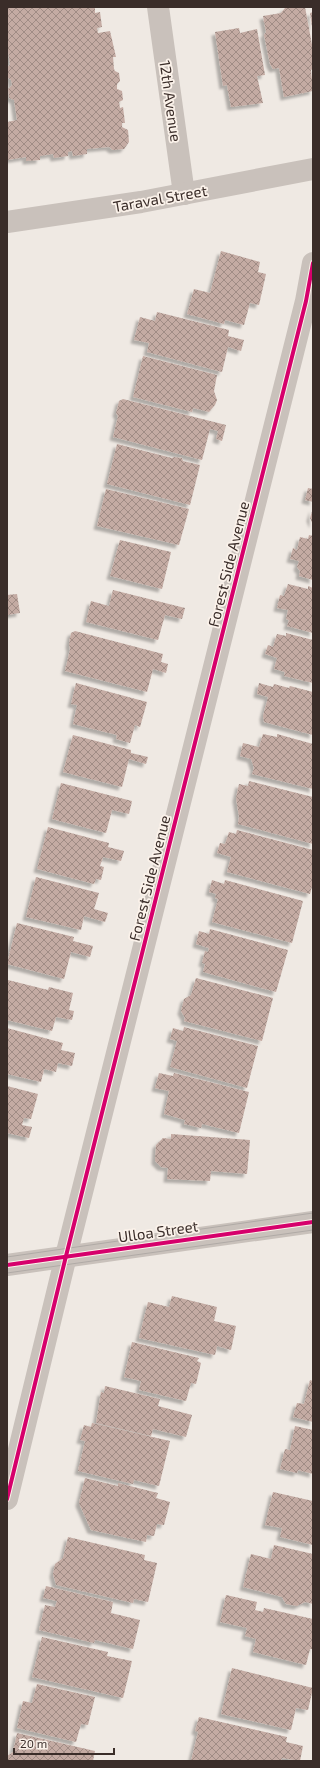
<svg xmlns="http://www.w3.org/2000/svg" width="320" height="1768" font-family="'Exo 2',sans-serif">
	<defs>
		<pattern id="building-cross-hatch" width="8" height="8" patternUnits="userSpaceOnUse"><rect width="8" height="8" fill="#c4aba3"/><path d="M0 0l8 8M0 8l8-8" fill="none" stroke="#a08c85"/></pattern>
		<filter id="shadow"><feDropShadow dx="-3.5" dy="3.5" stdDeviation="1" flood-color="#0004"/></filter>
	</defs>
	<rect width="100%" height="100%" fill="#efe9e3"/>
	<g fill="url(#building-cross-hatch)" filter="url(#shadow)">
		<polygon points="7,7 95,7 95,13 100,12 102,27 97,28 98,33 110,31 116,57 113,57 114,69 115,71 119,73 120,81 117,84 117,89 122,91 123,100 119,102 120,108 123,107 125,123 122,123 122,127 128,130 129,142 124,149 113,150 109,147 87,149 87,154 73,156 72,151 68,152 68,156 54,158 53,154 40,156 40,160 26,161 26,157 7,160 7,122 17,120 14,100 9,98 8,89 12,85 11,80 7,77 7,67 10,65 7,45"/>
		<polygon points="305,7 313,50 313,69 311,70 313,91 284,97 279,68 273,69 270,64 264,35 266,32 263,16 281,13 285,8"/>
		<polygon points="313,12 313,26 312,27 310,13"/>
		<polygon points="239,28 240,33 257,29 265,75 257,76 263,103 231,107 227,85 223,86 215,32"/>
		<polygon points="221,251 260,262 258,272 266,274 259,305 250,303 244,325 225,320 224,324 187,314 194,289 210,293"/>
		<polygon points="157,312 229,330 228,336 244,340 241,351 228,347 222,372 147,352 149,343 134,340 140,317 155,321"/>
		<polygon points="143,356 217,375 214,391 217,400 215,405 209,412 193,408 192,412 133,397"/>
		<polygon points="123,399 226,425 222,441 216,439 218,431 210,429 202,460 113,437 118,416 116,413 119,401"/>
		<polygon points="117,444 172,458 174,457 182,458 183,461 200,465 190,505 107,484"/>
		<polygon points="308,488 313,489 313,502 305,500"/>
		<polygon points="106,489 189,509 179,545 97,526"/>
		<polygon points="313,508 313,525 310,518"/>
		<polygon points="309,535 313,536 313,580 299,576 300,571 297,567 299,561 290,559 293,548 297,550 300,537 308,539"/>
		<polygon points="120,540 171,552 162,589 110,576"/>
		<polygon points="288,584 308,589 308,586 313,588 313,633 287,626 289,620 286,619 288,610 277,608 280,595 284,596"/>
		<polygon points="113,590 185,608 182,619 165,615 158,640 86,622 91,601 109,606"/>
		<polygon points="17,594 20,613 7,615 7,595"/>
		<polygon points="75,631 163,654 161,662 168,664 166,673 153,669 147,692 65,671 70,649 69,644 71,633"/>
		<polygon points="286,633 313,640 313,683 284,676 285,672 274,669 277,658 265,654 268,645 273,647 277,634 286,636"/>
		<polygon points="76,683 147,702 140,727 135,725 130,743 116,739 117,735 73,724 77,705 71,704"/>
		<polygon points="259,683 273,687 274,684 289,688 290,686 313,692 313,735 264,722 263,716 268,697 257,694"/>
		<polygon points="263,734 277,737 277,734 313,744 313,789 252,774 254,768 251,759 240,756 243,743 259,747"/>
		<polygon points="73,735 131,750 131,753 148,757 146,764 129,759 122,787 63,772"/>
		<polygon points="249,781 313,797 313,844 238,824 239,817 236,798 239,784 248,786"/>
		<polygon points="61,783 132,801 129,814 112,810 106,833 52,819"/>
		<polygon points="48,827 109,843 108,847 124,851 121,861 103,857 100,866 104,867 101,880 96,879 94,884 37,869"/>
		<polygon points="237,830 313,850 313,883 310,894 227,872 231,857 217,853 220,843 225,844 229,832 236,834"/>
		<polygon points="36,877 99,893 94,909 108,913 105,922 84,916 81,930 26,917"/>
		<polygon points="212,880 224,884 225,880 303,901 292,943 212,922 218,899 215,898 216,894 209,892"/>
		<polygon points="17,923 74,937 73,941 93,946 90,957 71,952 64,979 7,964"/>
		<polygon points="210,929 288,950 276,992 203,972 205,964 202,963 205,951 208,952 209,948 196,944 199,931 209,934"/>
		<polygon points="196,978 273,998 262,1041 184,1021 185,1018 181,1011 184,999 191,995"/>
		<polygon points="8,980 48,990 49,987 73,993 69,1010 74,1011 72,1020 56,1017 52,1031 7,1020"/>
		<polygon points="184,1027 258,1046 247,1088 170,1067 177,1041 170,1039 173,1028 183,1031"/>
		<polygon points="7,1028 63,1043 61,1050 75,1053 72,1066 58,1063 56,1072 44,1069 41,1082 7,1074"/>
		<polygon points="159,1073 173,1076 174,1073 249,1092 239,1133 202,1124 201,1128 184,1124 185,1120 164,1114 169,1091 155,1088"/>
		<polygon points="7,1086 38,1094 31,1119 24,1118 22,1125 32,1127 29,1138 7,1133"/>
		<polygon points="171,1134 250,1140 247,1174 211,1171 210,1181 167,1179 168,1168 161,1167 155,1161 156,1145 163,1138 171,1139"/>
		<polygon points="172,1296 217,1307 214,1321 236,1326 231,1350 217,1346 215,1355 139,1338 148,1302 169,1307"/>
		<polygon points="132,1342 199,1358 197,1361 201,1363 196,1384 191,1383 186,1401 139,1390 141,1381 124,1377"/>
		<polygon points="310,1380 313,1381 313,1422 293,1417 297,1403 304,1404"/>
		<polygon points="105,1386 160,1399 158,1406 192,1415 186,1437 153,1429 151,1436 96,1423 101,1392 104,1393"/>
		<polygon points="92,1423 170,1441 159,1486 134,1480 133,1484 78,1471 85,1441 80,1440 84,1425 91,1427"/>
		<polygon points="295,1426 313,1430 313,1474 298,1470 297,1473 280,1469 285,1449 290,1450"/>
		<polygon points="85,1478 118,1486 118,1483 158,1493 156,1498 170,1502 164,1525 157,1524 154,1536 147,1535 146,1542 91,1530 79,1503"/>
		<polygon points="273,1492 313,1501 313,1545 280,1537 282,1528 265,1525"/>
		<polygon points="68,1537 145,1555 144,1560 157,1563 148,1602 134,1599 133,1603 56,1585 53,1574 55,1564 63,1558"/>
		<polygon points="274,1545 313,1554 313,1604 305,1602 297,1606 286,1604 282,1597 243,1587 251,1554 271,1559"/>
		<polygon points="46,1586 113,1602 111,1613 140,1620 133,1649 95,1640 94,1643 39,1630 45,1605 55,1607 57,1601 43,1598"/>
		<polygon points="226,1595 257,1602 255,1610 263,1612 264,1608 313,1619 313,1649 310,1649 306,1665 253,1652 256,1639 245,1636 247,1628 220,1622"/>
		<polygon points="42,1637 108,1652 107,1656 132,1661 123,1698 32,1677"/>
		<polygon points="232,1668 313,1688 308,1710 296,1708 291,1730 221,1714"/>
		<polygon points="37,1684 95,1697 88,1725 81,1724 76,1742 17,1728 23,1701 32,1703"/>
		<polygon points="199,1717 287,1737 286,1742 303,1746 300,1761 282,1758 281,1761 191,1761 198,1732 195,1731"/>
		<polygon points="17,1733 95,1751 93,1761 7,1761 7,1756 13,1752"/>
	</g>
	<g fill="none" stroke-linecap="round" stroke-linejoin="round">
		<g stroke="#c9c1bb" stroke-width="22">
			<polyline points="158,7 184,194"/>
			<polyline points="7,222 141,202 313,169"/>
			<polyline points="7,1265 313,1222"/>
			<polyline points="7,1499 66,1256 306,301 313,263"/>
		</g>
		<g stroke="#b0aaa6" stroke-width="1">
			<polyline points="7,1257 313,1213"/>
			<polyline points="7,1273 313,1230"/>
		</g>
		<g stroke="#fbf2ea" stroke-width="6">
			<g id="cycleway">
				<polyline points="7,1265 313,1222"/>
				<polyline points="7,1499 66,1256 306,301 313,263"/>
			</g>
		</g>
		<use href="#cycleway" stroke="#d6006c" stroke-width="4"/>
	</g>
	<g text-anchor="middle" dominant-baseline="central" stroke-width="3.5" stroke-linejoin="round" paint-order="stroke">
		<g font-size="15" fill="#3a2d29" stroke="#fbf2ea">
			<text transform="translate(171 101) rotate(82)">12th Avenue</text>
			<text transform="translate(160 198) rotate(-10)">Taraval Street</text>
			<text transform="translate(228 564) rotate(-76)">Forest Side Avenue</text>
			<text transform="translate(149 878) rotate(-76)">Forest Side Avenue</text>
			<text transform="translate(158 1231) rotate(-8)">Ulloa Street</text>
		</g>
	</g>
	<rect width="320" height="1768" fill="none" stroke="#3a2d29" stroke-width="16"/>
	<path d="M14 1748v6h100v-6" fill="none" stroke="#3a2d29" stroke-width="2"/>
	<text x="20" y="1748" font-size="12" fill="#3a2d29" stroke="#fbf2ea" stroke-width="3" paint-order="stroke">20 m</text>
</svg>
